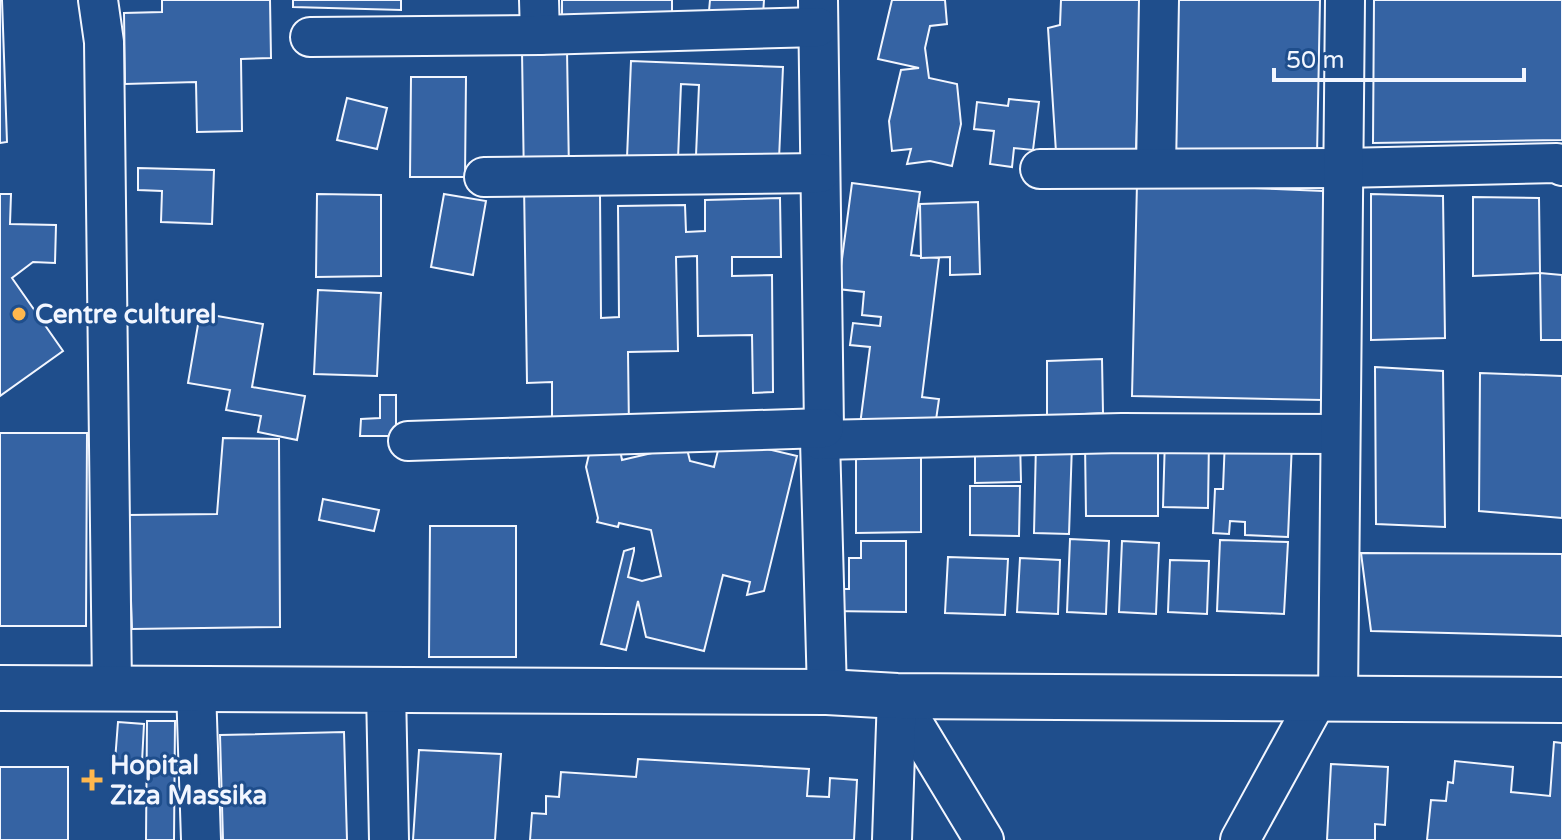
<svg xmlns="http://www.w3.org/2000/svg" width="1562" height="840" font-family="'Varela Round',sans-serif">
	<rect width="100%" height="100%" fill="#1f4e8c"/>
	<g fill="#3563a3" stroke="#f2f6ff" stroke-width="2">
		<polygon points="0,0 2,0 7,142 0,143"/>
		<polygon points="162,0 270,0 271,58 241,59 242,131 197,132 196,82 125,84 124,13 162,12"/>
		<polygon points="293,0 401,0 401,10 293,7"/>
		<rect x="562" y="0" width="110" height="34"/>
		<polygon points="710,0 764,0 763,15 709,11"/>
		<polygon points="892,0 945,0 947,24 930,26 925,48 929,78 957,84 961,124 952,166 930,161 907,164 911,149 892,151 889,121 901,70 919,68 878,59"/>
		<polygon points="1061,0 1141,0 1136,151 1056,152 1048,28 1060,25"/>
		<polygon points="1175,0 1320,0 1317,156 1172,153"/>
		<polygon points="1374,0 1562,0 1562,140 1373,143"/>
		<polygon points="567,50 569,172 600,194 601,318 619,317 618,206 685,205 686,232 705,231 705,200 780,198 781,257 732,257 732,276 772,275 773,392 753,393 752,335 698,336 697,256 676,257 678,351 628,352 629,430 552,431 552,382 527,383 522,51"/>
		<polygon points="631,61 783,67 778,182 695,179 699,85 681,84 677,184 626,182"/>
		<polygon points="411,77 466,77 465,177 410,177"/>
		<polygon points="347,98 387,108 377,149 337,140"/>
		<polygon points="1009,99 1039,102 1033,150 1014,148 1012,167 990,164 994,131 974,129 977,102 1008,106"/>
		<polygon points="138,168 214,170 212,224 161,222 162,191 138,190"/>
		<polygon points="852,183 920,192 911,255 939,258 922,397 939,399 934,434 860,425 870,347 850,345 853,323 880,326 881,317 862,315 864,292 838,289"/>
		<polygon points="1137,183 1323,191 1323,400 1132,396"/>
		<polygon points="0,194 11,194 10,224 56,225 55,263 33,262 12,278 63,351 0,396"/>
		<polygon points="317,194 381,195 381,276 316,277"/>
		<polygon points="444,194 486,201 473,275 431,267"/>
		<polygon points="1371,194 1443,196 1445,338 1371,340"/>
		<polygon points="1473,197 1539,198 1540,273 1473,276"/>
		<polygon points="978,202 980,274 950,275 950,257 921,258 920,204"/>
		<polygon points="1540,273 1562,275 1562,340 1541,340"/>
		<polygon points="318,290 381,293 377,376 314,374"/>
		<polygon points="200,313 263,324 252,387 305,396 297,440 258,432 261,416 226,410 230,390 188,383"/>
		<polygon points="1102,359 1103,413 1047,416 1047,361"/>
		<polygon points="1375,367 1443,371 1445,527 1376,524"/>
		<polygon points="1480,373 1562,376 1562,518 1479,511"/>
		<polygon points="380,395 396,395 396,436 360,436 361,419 380,418"/>
		<polygon points="0,433 87,433 86,626 0,626"/>
		<polygon points="1165,437 1209,438 1208,508 1163,507"/>
		<polygon points="223,438 279,439 280,627 132,629 128,515 217,514"/>
		<polygon points="721,438 797,456 764,591 747,595 750,582 723,575 704,651 646,637 638,601 626,650 601,644 624,551 634,548 634,551 628,577 642,581 661,576 651,530 619,523 618,527 597,522 598,518 586,467 590,450 619,444 622,460 686,445 690,461 714,467"/>
		<polygon points="1020,439 1021,482 975,483 975,440"/>
		<polygon points="1225,439 1292,442 1288,537 1245,535 1245,522 1230,521 1229,534 1213,533 1215,489 1223,489"/>
		<polygon points="1158,442 1158,516 1086,516 1085,443"/>
		<polygon points="1036,443 1072,444 1069,534 1034,533"/>
		<polygon points="921,445 921,532 856,533 856,446"/>
		<polygon points="970,486 1020,486 1019,536 970,535"/>
		<polygon points="323,499 379,510 374,531 319,520"/>
		<polygon points="430,526 516,526 516,657 429,657"/>
		<polygon points="1070,539 1109,541 1106,614 1067,612"/>
		<polygon points="1220,540 1288,542 1284,614 1217,611"/>
		<polygon points="861,541 906,541 906,612 829,611 829,589 849,589 849,558 861,558"/>
		<polygon points="1122,541 1159,543 1156,614 1119,612"/>
		<polygon points="1361,553 1562,554 1562,636 1371,631"/>
		<polygon points="948,557 1008,559 1005,615 945,613"/>
		<polygon points="1020,558 1060,560 1058,614 1017,612"/>
		<polygon points="1170,560 1209,561 1207,614 1168,612"/>
		<polygon points="147,721 175,721 174,840 146,840"/>
		<polygon points="118,722 144,724 142,762 115,761"/>
		<polygon points="344,732 347,840 223,840 220,735"/>
		<polygon points="1554,742 1562,743 1562,840 1427,840 1431,800 1446,801 1448,782 1453,783 1455,761 1513,767 1511,792 1550,796"/>
		<polygon points="419,750 501,754 495,840 413,840"/>
		<polygon points="638,759 809,769 807,796 829,797 830,778 857,780 854,840 530,840 532,813 546,814 546,796 559,797 561,772 636,777"/>
		<polygon points="1331,764 1388,767 1385,825 1375,824 1375,840 1327,840"/>
		<rect x="0" y="767" width="68" height="73"/>
	</g>
	<g fill="none" stroke-linecap="round" stroke-linejoin="round">
		<g stroke="#f2f6ff" stroke-width="42">
			<g id="minor">
				<polyline points="98,0 104,42 112,687"/>
				<polyline points="539,0 540,35"/>
				<polyline points="818,0 824,428 820,440 827,692"/>
				<polyline points="310,37 540,35 818,27"/>
				<polyline points="1156,168 1159,0"/>
				<polyline points="1040,169 1343,168 1557,163 1562,166"/>
				<polyline points="484,177 820,173"/>
				<polyline points="820,440 1122,433 1340,434"/>
				<polyline points="408,441 824,428"/>
				<polyline points="196,688 201,840"/>
				<polyline points="386,690 389,840"/>
				<polyline points="897,696 984,840"/>
				<polyline points="1338,698 1345,0"/>
				<polyline points="892,840 897,696"/>
				<polyline points="1240,840 1318,698"/>
			</g>
		</g>
		<g stroke="#f2f6ff" stroke-width="48">
			<polyline id="major" points="0,688 827,692 897,696 1562,700"/>
		</g>
		<use href="#minor" stroke="#1f4e8c" stroke-width="38"/>
		<use href="#major" stroke="#1f4e8c" stroke-width="44"/>
	</g>
	<g fill="#ffb74d" stroke="#1f4e8c" stroke-width="3">
		<circle cx="19" cy="314" r="8"/>
		<path d="M88 768h8v8h8v8h-8v8h-8v-8h-8v-8h8z"/>
	</g>
	<g text-anchor="middle" dominant-baseline="central" stroke-width="6" stroke-linejoin="round" paint-order="stroke">
		<g font-size="26" font-weight="bold" fill="#f2f6ff" stroke="#1f4e8c" text-anchor="start">
			<text x="35" y="314">Centre culturel</text>
			<text x="110" y="765">Hopital<tspan x="110" dy="30">Ziza Massika</tspan></text>
		</g>
	</g>
	<path d="M1274 68v12h250v-12" fill="none" stroke="#f2f6ff" stroke-width="4"/>
	<text x="1286" y="68" font-size="24" fill="#f2f6ff" stroke="#1f4e8c" stroke-width="6" paint-order="stroke">50 m</text>
</svg>
